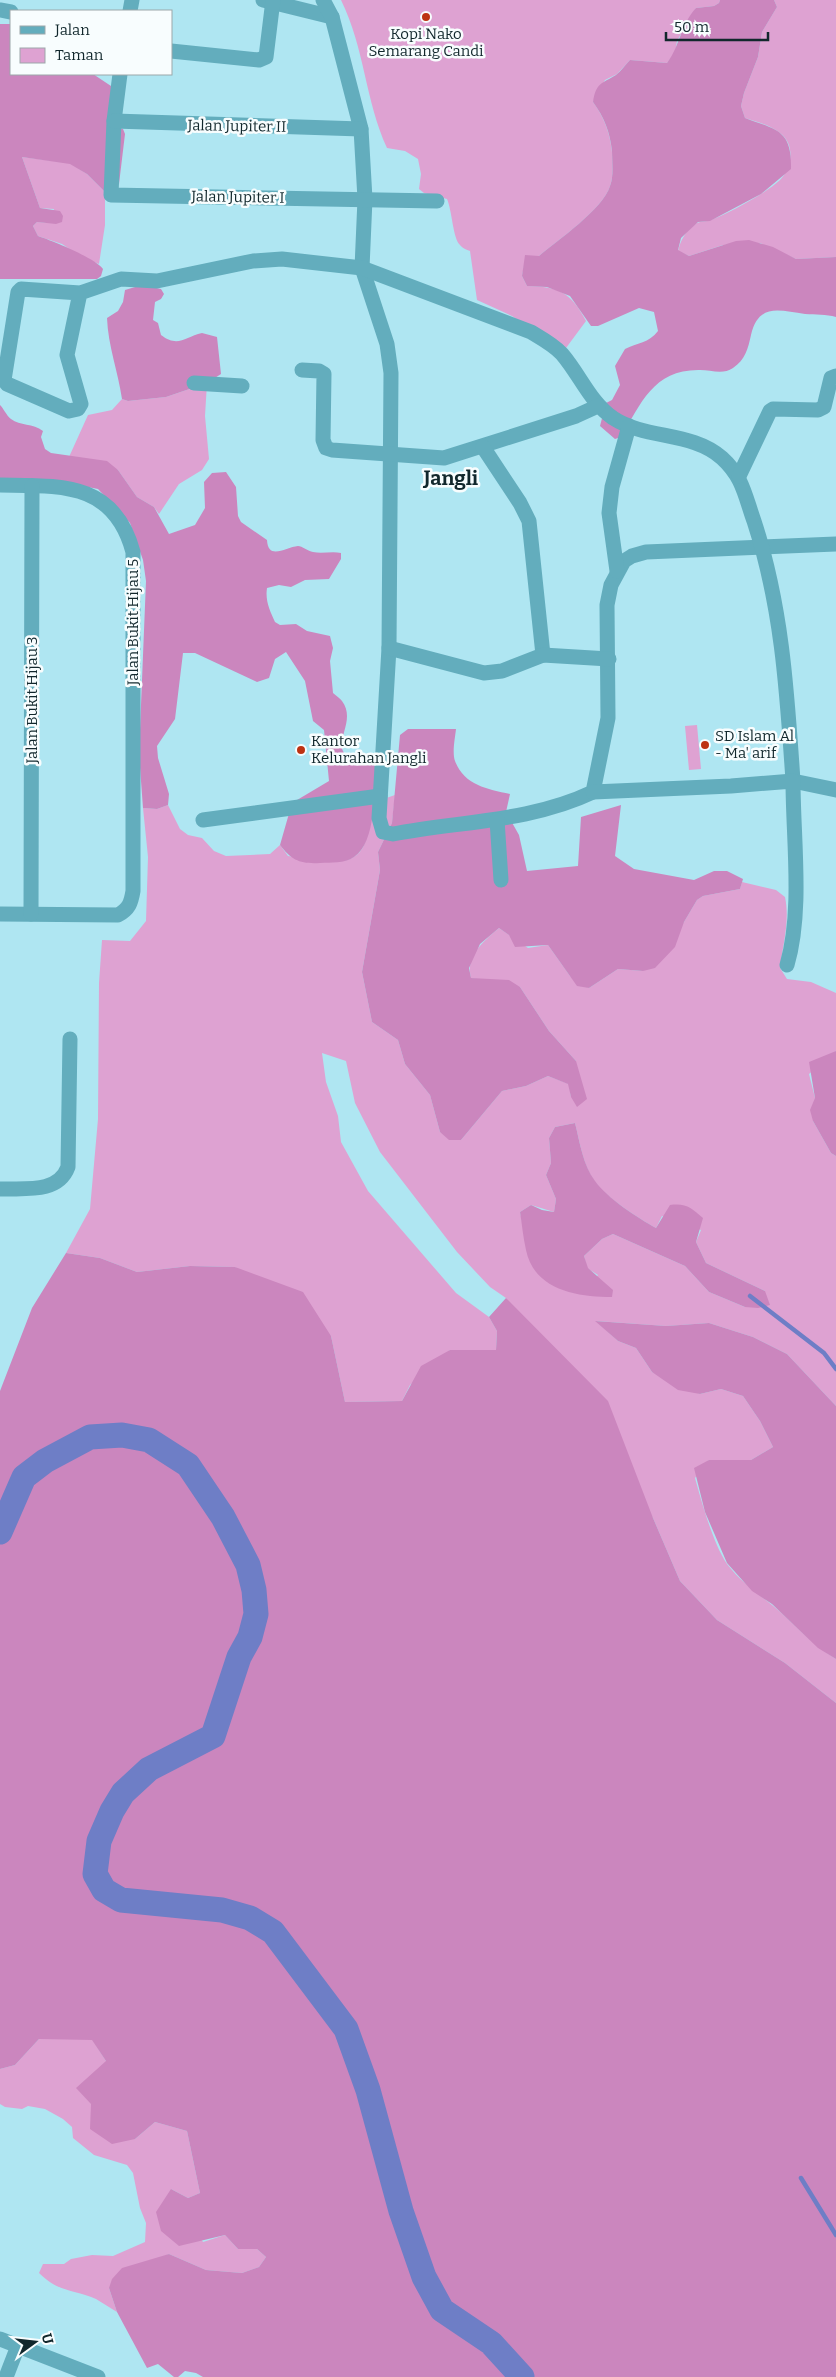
<svg xmlns="http://www.w3.org/2000/svg" width="836" height="2377" font-family="Bitter,serif">
	<rect width="100%" height="100%" fill="#afe6f2"/>
	<g fill="#dea2d2" fill-rule="evenodd">
		<path d="M 341,0 L 720,0 L 719,3 L 714,6 L 696,8 L 677,41 L 675,53 L 667,63 L 630,60 L 617,74 L 605,80 L 593,102 C 604,117 610,133 612,152 C 612,163 614,175 610,186 C 603,209 558,240 539,256 L 526,256 L 522,276 L 527,286 C 559,287 571,292 586,321 L 566,348 L 562,350 L 512,316 L 477,300 L 470,251 C 467,250 462,248 460,245 C 453,239 452,210 447,199 L 424,193 L 419,189 L 421,174 L 418,159 L 405,151 L 387,148 C 365,100 365,49 341,0 Z"/>
		<path d="M 774,0 L 836,0 L 836,257 L 796,259 L 760,243 L 723,245 L 689,256 L 678,251 C 681,239 686,230 697,223 C 701,221 706,222 711,220 C 730,213 766,193 780,180 C 793,167 795,144 780,133 C 770,125 757,122 745,118 L 741,106 L 744,93 L 758,57 L 762,32 L 777,7 Z"/>
		<polygon points="22,157 70,163 87,174 105,192 105,225 99,264 82,257 62,244 38,236 33,226 37,222 50,223 54,209 40,208"/>
		<polygon points="207,383 205,416 209,459 202,470 179,484 159,514 154,507 137,497 118,470 92,460 69,457 88,415 112,410 122,399 128,401 166,397"/>
		<polygon points="697,725 701,769 689,770 685,726"/>
		<path d="M 395,795 L 392,823 L 378,852 L 380,870 L 362,972 L 372,1022 L 398,1040 L 405,1064 L 430,1095 L 440,1132 L 461,1140 L 502,1091 L 526,1086 L 548,1076 L 569,1084 L 571,1097 L 576,1061 L 549,1031 L 520,987 L 471,978 C 465,956 484,941 499,928 L 528,948 L 548,945 L 570,976 L 589,988 L 618,969 L 643,971 L 684,922 L 697,900 L 703,896 L 740,889 L 742,882 L 776,890 L 785,897 C 790,921 783,944 780,968 L 787,979 L 811,982 L 836,993 L 836,1051 L 809,1074 L 815,1098 L 813,1121 L 831,1153 L 836,1156 L 836,1406 L 787,1354 L 753,1337 L 709,1323 L 666,1326 L 596,1321 L 618,1341 L 636,1348 L 652,1372 L 700,1394 L 721,1389 L 743,1396 L 760,1421 L 773,1447 L 751,1460 L 709,1460 L 695,1478 C 702,1503 713,1543 727,1564 C 740,1581 756,1592 772,1605 C 794,1623 811,1644 836,1659 L 836,1703 L 785,1663 L 717,1620 L 680,1581 L 653,1518 L 506,1298 L 490,1287 L 457,1252 L 380,1152 L 355,1103 L 346,1061 L 322,1053 L 326,1082 L 338,1116 L 341,1142 L 368,1191 L 456,1293 L 489,1317 L 497,1331 L 496,1350 L 450,1350 L 410,1385 L 402,1401 L 345,1402 L 331,1336 L 235,1267 L 190,1266 L 137,1272 L 100,1258 L 66,1253 L 90,1209 L 98,1119 L 99,983 L 102,940 L 130,941 L 146,921 L 148,857 L 143,808 L 157,809 L 168,805 L 180,829 L 188,835 L 202,838 L 214,851 L 226,856 L 270,854 L 280,845 L 288,856 C 310,859 348,871 362,849 C 368,841 370,815 372,803 ZM 575,1123 C 580,1143 583,1165 595,1182 C 607,1198 638,1218 656,1228 L 662,1216 L 701,1230 L 696,1242 L 706,1263 L 765,1291 L 745,1307 L 709,1292 L 685,1266 L 613,1234 L 602,1239 L 584,1256 L 587,1268 L 598,1275 L 584,1294 L 571,1292 L 523,1226 L 520,1212 L 531,1205 L 554,1212 L 556,1199 L 546,1175 L 551,1163 L 549,1138 L 555,1127 Z"/>
		<path d="M 39,2039 L 92,2039 L 106,2061 L 135,2139 L 155,2122 L 187,2131 L 200,2193 L 188,2198 L 171,2189 L 203,2242 L 225,2235 L 238,2249 L 257,2249 L 266,2257 L 259,2267 L 242,2273 L 206,2270 L 169,2254 L 109,2288 L 117,2312 C 110,2308 103,2303 96,2299 C 74,2289 59,2293 39,2273 L 43,2264 L 64,2264 L 71,2259 L 92,2255 L 113,2256 L 145,2242 L 146,2223 L 140,2208 L 133,2173 L 127,2165 L 94,2155 L 73,2138 L 72,2127 L 63,2119 L 45,2109 L 28,2106 L 22,2109 L 5,2107 L 0,2104 L 0,2069 L 15,2065 Z"/>
	</g>
	<g fill="#cb86be">
		<path d="M 720,0 L 774,0 L 777,7 L 762,32 L 758,57 L 744,93 L 741,106 L 745,118 C 777,130 792,130 791,169 L 761,194 L 710,221 L 698,222 L 681,238 L 678,250 L 689,256 L 736,241 L 749,240 L 773,247 L 796,259 L 836,257 L 836,317 C 826,314 816,315 805,314 C 780,311 759,302 751,335 C 748,349 745,360 733,368 C 723,375 711,370 700,370 C 654,369 641,403 621,437 L 615,439 L 600,426 L 606,403 L 612,400 L 620,385 L 615,366 L 625,349 C 637,343 649,343 658,331 L 654,312 L 639,308 L 598,326 L 591,326 L 570,296 L 547,287 L 527,286 L 522,276 L 525,255 L 539,256 C 558,240 603,209 610,186 C 614,175 612,163 612,151 C 610,132 604,117 593,102 C 596,83 601,84 616,75 C 621,71 625,65 630,60 L 667,63 C 680,46 681,24 696,8 L 714,6 L 719,3 Z"/>
		<path d="M 0,24 L 11,24 L 11,74 L 93,74 L 111,86 L 118,128 L 123,129 L 125,134 L 119,184 L 105,192 L 87,174 L 70,164 L 22,157 L 40,208 L 60,211 L 63,216 L 62,222 L 56,224 L 37,222 L 33,226 L 38,236 C 53,241 95,258 103,269 L 101,276 L 97,279 L 0,279 Z"/>
		<path d="M 142,285 L 161,289 L 164,294 L 161,299 L 155,302 L 153,320 L 158,323 L 161,335 C 178,348 185,337 202,333 L 217,337 L 221,374 L 207,383 L 166,397 L 128,401 L 122,399 C 118,371 108,346 107,318 L 118,311 L 123,302 L 125,290 Z"/>
		<path d="M 0,405 C 4,409 6,415 11,419 C 20,426 33,423 43,431 L 41,437 L 45,449 L 51,453 L 107,461 L 118,470 L 137,497 L 154,507 L 169,534 L 195,525 L 205,508 L 204,482 L 212,473 L 226,472 L 236,487 L 238,516 L 241,522 L 267,540 C 268,561 286,547 298,546 C 302,546 308,551 313,552 C 322,554 332,551 341,553 L 341,559 L 329,579 L 305,580 L 291,587 L 279,585 L 267,588 C 265,601 270,611 275,622 L 280,625 L 296,624 L 307,631 L 330,636 L 333,648 L 330,661 L 333,693 C 336,696 340,698 342,701 C 362,727 311,759 376,762 C 374,788 377,842 354,857 C 344,864 331,862 320,863 C 301,864 292,861 280,845 L 292,803 L 329,781 L 324,730 L 313,721 L 305,681 L 286,652 L 275,659 L 269,678 L 257,682 L 195,653 L 183,653 L 175,719 L 157,746 L 158,758 L 169,794 L 168,805 L 157,809 L 143,808 L 139,754 L 146,581 L 143,560 L 130,523 L 98,489 L 52,480 L 0,479 Z"/>
		<path d="M 408,729 L 456,729 C 455,738 452,753 455,761 C 464,785 487,789 510,794 L 506,812 L 519,835 L 527,871 L 578,866 L 581,817 L 621,805 L 615,856 L 634,869 L 694,880 L 714,871 L 727,871 L 743,879 L 740,889 L 703,896 L 697,900 L 684,922 L 675,947 L 655,968 L 643,971 L 618,969 L 589,988 L 577,986 L 548,945 L 515,947 L 509,935 L 499,928 L 480,944 L 469,968 L 471,978 L 509,980 L 520,987 L 549,1031 L 576,1061 L 587,1099 L 577,1107 L 571,1097 L 568,1084 L 548,1076 L 526,1086 L 502,1091 L 461,1140 L 449,1140 L 440,1132 L 430,1095 L 405,1064 L 398,1040 L 372,1022 L 362,972 L 380,870 L 378,852 L 392,823 L 400,735 Z"/>
		<polygon points="836,1051 836,1156 831,1153 813,1121 810,1110 815,1098 809,1062"/>
		<path d="M 575,1123 C 580,1143 583,1165 595,1181 C 607,1198 638,1218 656,1228 L 670,1205 C 687,1203 691,1208 703,1218 L 696,1242 L 706,1263 L 765,1291 L 770,1305 L 758,1308 L 745,1307 L 709,1292 L 685,1266 L 613,1234 L 602,1239 L 584,1256 L 588,1268 L 613,1290 L 612,1297 C 577,1297 534,1290 526,1250 C 523,1237 522,1224 520,1212 L 531,1205 L 542,1210 L 554,1212 L 556,1199 L 546,1175 L 551,1163 L 549,1138 L 555,1127 Z"/>
		<polygon points="66,1253 100,1258 137,1272 190,1266 235,1267 303,1292 331,1336 345,1402 402,1401 421,1366 450,1350 496,1350 497,1331 489,1317 506,1298 608,1401 653,1518 680,1581 717,1620 785,1663 836,1703 836,2377 203,2377 196,2373 185,2371 178,2377 174,2377 158,2364 147,2368 117,2312 109,2288 112,2279 122,2268 169,2254 206,2270 242,2273 259,2267 266,2257 257,2249 238,2249 225,2235 179,2246 161,2231 156,2212 171,2189 188,2198 200,2193 187,2131 155,2122 135,2139 112,2144 90,2129 91,2104 76,2088 106,2061 92,2040 39,2039 15,2065 0,2069 0,1391 32,1308"/>
		<polygon points="595,1321 666,1326 709,1323 753,1337 787,1354 836,1406 836,1659 818,1648 772,1604 752,1591 727,1563 705,1512 694,1468 709,1460 751,1460 773,1447 760,1421 743,1396 721,1389 700,1394 678,1390 652,1372 636,1348 618,1341"/>
	</g>
	<g fill="none" stroke-linecap="round" stroke-linejoin="round">
		<g stroke="#6e7ec6" stroke-width="4.5">
			<polyline points="750,1296 824,1353 836,1369"/>
			<polyline points="801,2178 836,2235"/>
		</g>
		<polyline stroke="#6e7ec6" stroke-width="25" points="0,1532 24,1477 45,1461 90,1437 122,1435 149,1440 188,1465 223,1517 248,1565 254,1590 256,1614 250,1637 239,1657 213,1736 149,1769 123,1793 112,1811 99,1841 95,1874 104,1890 121,1900 222,1910 250,1918 273,1932 346,2029 368,2090 401,2211 424,2277 442,2310 491,2343 522,2377"/>
		<g stroke="#63adbd" stroke-width="15">
			<polyline points="263,0 332,17"/>
			<path d="M 323,0 L 332,17 L 361,129 L 365,199 L 362,268 L 387,344 L 391,373 L 389,648 L 379,818 L 383,832 L 393,834 C 460,821 530,822 593,792 L 608,718 L 607,605 L 611,585 L 624,561 L 632,556 L 646,552 L 836,544"/>
			<polyline points="0,10 11,12"/>
			<polyline points="130,11 132,0"/>
			<polyline points="171,51 259,60 266,57 273,0"/>
			<polyline points="120,74 114,121 111,195 437,201"/>
			<polyline points="114,121 361,129"/>
			<path d="M 80,293 L 67,355 L 81,404 L 78,409 L 69,411 L 7,384 L 4,380 L 18,292 L 21,289 L 80,293 L 121,279 L 157,281 L 253,261 L 282,259 L 362,268 L 531,332 C 541,338 554,345 562,354 C 580,375 590,402 613,418 C 647,440 691,431 722,458 C 743,477 745,496 754,521 C 782,607 787,691 793,781 L 836,790"/>
			<polyline points="302,370 319,371 324,374 323,440 326,448 332,450 444,458 576,416 598,406"/>
			<polyline points="194,383 242,386"/>
			<polyline points="483,447 520,503 529,521 543,655"/>
			<polyline points="739,476 770,411 773,409 818,410 824,407 831,378 836,376"/>
			<path d="M 0,485 C 60,486 114,481 133,552 L 133,891 C 131,903 129,909 118,915 L 0,914"/>
			<polyline points="617,571 609,513 612,487 629,426"/>
			<polyline points="389,648 484,673 502,671 543,655 609,659"/>
			<path d="M 593,792 L 731,786 L 793,781 C 793,839 803,910 787,965"/>
			<polyline points="203,820 380,796"/>
			<polyline points="497,820 501,880"/>
			<polyline points="31,914 32,486"/>
			<path d="M 0,1189 C 24,1188 58,1194 68,1167 L 70,1039"/>
			<polyline points="0,2339 98,2377"/>
			<polyline points="6,2377 18,2346"/>
		</g>
	</g>
	<g fill="#bd3212" stroke="#f8fdfe" stroke-width="2">
		<circle cx="426" cy="17" r="5"/>
		<circle cx="705" cy="745" r="5"/>
		<circle cx="301" cy="750" r="5"/>
	</g>
	<g text-anchor="middle" dominant-baseline="central" stroke-width="5" stroke-linejoin="round" paint-order="stroke">
		<g font-size="15" fill="#11272c" stroke="#f8fdfe" text-anchor="start">
			<text x="426" y="34" text-anchor="middle">Kopi Nako<tspan x="426" dy="17">Semarang Candi</tspan></text>
			<text x="715" y="736">SD Islam Al<tspan x="715" dy="17">- Ma' arif</tspan></text>
			<text x="311" y="741">Kantor<tspan x="311" dy="17">Kelurahan Jangli</tspan></text>
		</g>
		<g font-size="15" fill="#11272c" stroke="#f8fdfe">
			<text transform="translate(237 126) rotate(1)">Jalan Jupiter II</text>
			<text transform="translate(238 197) rotate(1)">Jalan Jupiter I</text>
			<text transform="translate(133 622) rotate(-90)">Jalan Bukit Hijau 5</text>
			<text transform="translate(32 700) rotate(-90)">Jalan Bukit Hijau 3</text>
		</g>
		<g font-size="20" font-weight="bold" fill="#11272c" stroke="#f8fdfe">
			<text x="451" y="478">Jangli</text>
		</g>
	</g>
	<rect x="10" y="10" width="162" height="65" fill="#f8fdfe" stroke="#9ca7aa"/>
	<rect x="20" y="26" width="25" height="8" fill="#63adbd" stroke="#9ca7aa"/>
	<text x="55" y="35" font-size="15" fill="#11272c">Jalan</text>
	<rect x="20" y="48" width="25" height="15" fill="#dea2d2" stroke="#9ca7aa"/>
	<text x="55" y="60" font-size="15" fill="#11272c">Taman</text>
	<g transform="translate(35 2342) rotate(75)" stroke="#f8fdfe" stroke-width="4" paint-order="stroke">
	<path d="M0-4L9 19L0 12L-9 19Z" fill="#11272c"/>
	<text y="-8" font-size="14" font-weight="bold" text-anchor="middle" fill="#11272c">U</text>
	</g>
	<path d="M666 32v8h102v-8" fill="none" stroke="#11272c" stroke-width="2.5"/>
	<text x="674" y="32" font-size="15" fill="#11272c" stroke="#f8fdfe" stroke-width="4" paint-order="stroke">50 m</text>
</svg>
